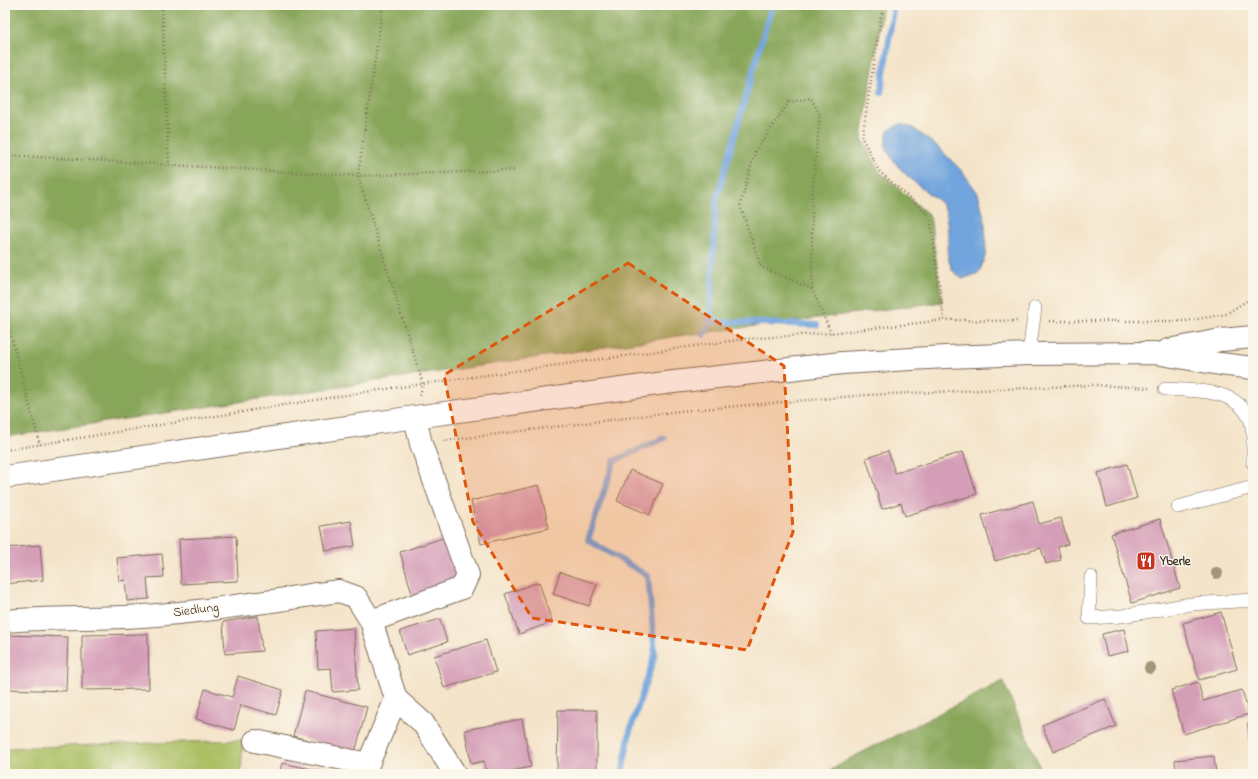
<svg xmlns="http://www.w3.org/2000/svg" width="1258" height="779" font-family="'Indie Flower',sans-serif">
	<rect width="100%" height="100%" fill="#fbf7ec"/>
	<filter id="ink" filterUnits="userSpaceOnUse"><feTurbulence type="fractalNoise" baseFrequency=".025" numOctaves="2"/><feDisplacementMap in="SourceGraphic" scale="8" xChannelSelector="R" yChannelSelector="G"/><feConvolveMatrix kernelMatrix="1 2 1 2 8 2 1 2 1" color-interpolation-filters="sRGB"/></filter>
	<filter id="wash" filterUnits="userSpaceOnUse"><feTurbulence type="fractalNoise" baseFrequency=".012" numOctaves="4" result="noise"/><feDisplacementMap in="SourceGraphic" scale="16" xChannelSelector="R" yChannelSelector="G"/><feGaussianBlur stdDeviation="0.9" result="paint"/><feColorMatrix in="noise" values="0 0 0 0 0 0 0 0 0 0 0 0 0 0 0 0 0 1.4 0 .05"/><feComposite in="paint" operator="in"/></filter>
	<g filter="url(#wash)">
		<rect width="100%" height="100%" fill="#f4e4c9"/>
		<polygon fill="#abbf64" stroke="#737441" points="243,740 241,774 5,774 5,748"/>
		<g fill="#88a65a" stroke="#62683c">
			<polygon points="5,5 883,5 862,138 879,171 930,216 942,302 679,336 5,437"/>
			<polygon points="1003,681 1043,774 825,774 849,759"/>
		</g>
		<path fill="#72a4dd" stroke="#56677e" d="M 900,124 L 913,128 L 939,148 L 962,171 L 978,193 L 985,222 L 986,254 L 979,273 L 962,279 L 952,270 L 948,258 L 948,232 L 946,212 L 942,204 C 925,190 891,167 886,146 C 885,142 887,136 888,131 Z"/>
		<g fill="none" stroke-linecap="round" stroke-linejoin="round">
			<g stroke="#72a4dd" stroke-width="6">
				<polyline points="881,93 894,5"/>
				<polyline points="710,321 817,325"/>
				<polyline points="704,335 710,321 716,201 772,5"/>
				<polyline points="622,774 630,731 655,655 648,576 588,540 614,461 664,438"/>
			</g>
		</g>
		<g id="blocks">
			<g fill="#d59eb7">
				<polygon points="888,451 895,473 963,452 977,494 905,516 901,503 882,509 866,458"/>
				<polygon points="1127,464 1137,498 1107,507 1098,473"/>
				<polygon points="630,470 663,484 650,515 617,501"/>
				<polygon points="539,485 549,528 481,544 471,501"/>
				<polygon points="1033,501 1039,524 1061,518 1068,544 1058,547 1061,560 1046,564 1041,548 995,561 982,515"/>
				<polygon points="1160,519 1180,588 1132,603 1111,534"/>
				<polygon points="351,521 355,546 326,551 321,526"/>
				<polygon points="236,536 238,581 181,584 179,539"/>
				<polygon points="446,537 460,582 413,597 400,552"/>
				<polygon points="40,545 43,580 5,584 5,548"/>
				<polygon points="162,554 164,577 147,578 149,599 127,601 125,580 119,581 117,558"/>
				<polygon points="560,572 597,584 589,606 553,594"/>
				<polygon points="539,582 552,622 519,634 505,594"/>
				<polygon points="1221,612 1237,669 1199,680 1183,623"/>
				<polygon points="258,616 262,651 225,654 223,622"/>
				<polygon points="440,619 447,642 407,655 400,631"/>
				<polygon points="354,628 358,690 333,692 331,668 318,669 316,631"/>
				<polygon points="1124,629 1129,651 1107,656 1102,634"/>
				<polygon points="148,634 149,689 82,690 82,635"/>
				<polygon points="9,635 68,637 66,691 7,689"/>
				<polygon points="486,640 496,672 444,688 434,656"/>
				<polygon points="238,676 283,690 276,715 241,705 234,730 196,719 205,689 232,697"/>
				<polygon points="1198,682 1203,701 1242,690 1249,714 1184,734 1171,690"/>
				<polygon points="305,691 367,707 355,753 293,736"/>
				<polygon points="1105,699 1116,726 1053,752 1042,725"/>
				<polygon points="558,710 597,710 597,774 557,774"/>
				<polygon points="522,719 531,767 497,774 486,774 484,761 471,764 465,730"/>
				<polygon points="1253,722 1253,757 1251,757 1248,723"/>
				<polygon points="1214,756 1216,774 1176,774 1175,760"/>
				<polygon points="282,763 330,773 329,774 279,774"/>
			</g>
		</g>
	</g>
	<g filter="url(#ink)">
		<use href="#blocks" fill-opacity="0" stroke="#7c6b5a" stroke-width="1"/>
		<g fill="none" stroke-linecap="round" stroke-linejoin="round">
			<g stroke="#7c6b5a" stroke-width="14">
				<g id="lane">
					<polyline points="1029,354 1035,308"/>
					<path d="M 1165,389 C 1194,391 1235,387 1250,419 C 1252,423 1252,429 1253,434"/>
					<polyline points="1253,442 1253,463"/>
					<polyline points="1178,507 1253,487"/>
					<polyline points="1091,577 1089,618 1122,616 1191,604 1253,600"/>
				</g>
			</g>
			<g stroke="#7c6b5a" stroke-width="24">
				<g id="street">
					<path d="M 5,621 C 51,617 97,619 142,616 C 208,612 274,600 339,591 L 356,597 L 371,621 L 462,588 L 468,575 L 421,444 L 415,417"/>
					<polyline points="396,699 423,723 455,774"/>
					<polyline points="255,741 368,764 396,699 371,621"/>
				</g>
			</g>
			<g stroke="#7c6b5a" stroke-width="24">
				<g id="secondary">
					<polyline points="1168,350 1221,340 1253,337"/>
					<polyline points="5,477 415,417 665,383 842,363 946,357 1029,354 1155,353 1220,364 1253,368"/>
				</g>
			</g>
			<g stroke="#7c6b5a" stroke-width="2.5" stroke-dasharray="1 3" stroke-linecap="butt">
				<polyline points="162,5 169,165"/>
				<polyline points="883,5 862,138 879,171 930,216 944,320"/>
				<polyline points="5,155 358,176 383,5"/>
				<polyline points="812,289 761,267 740,205 755,152 789,102 811,98 820,115 812,194 812,289 831,333"/>
				<polyline points="5,313 40,445"/>
				<polyline points="1050,321 1186,321 1226,314 1253,297"/>
				<polyline points="420,395 423,384 358,176 516,170"/>
				<polyline points="443,441 680,411 866,395 1095,385 1149,388"/>
				<polyline points="5,450 365,392 745,339 831,333 944,320 1017,321"/>
			</g>
			<use href="#lane" stroke="#fff" stroke-width="13"/>
			<use href="#street" stroke="#fff" stroke-width="22"/>
			<use href="#secondary" stroke="#fff" stroke-width="22"/>
		</g>
		<g fill="#a19676">
			<circle cx="1217" cy="573" r="6"/>
			<circle cx="1150" cy="668" r="6"/>
		</g>
	</g>
	<path fill="#df570d" fill-opacity="0.2" stroke="#df570d" stroke-width="3" stroke-dasharray="8 5" stroke-linejoin="round" d="M 628,263 L 784,366 L 793,532 L 747,650 L 532,618 L 473,522 L 444,375 Z"/>
	<defs>
		<g id="restaurant-square" transform="scale(1)"><rect x="-9" y="-9" width="18" height="18" rx="4" fill="#c8321e" stroke="#fbf7ec"/><path d="M-5-6h1v4h1v-4h1v4h1v-4h1v5L-1.5 .5V6h-2V.5L-5-1ZM5-6V6H3V1.5H1.5Q1.5-4 5-6Z" fill="#fff"/></g>
	</defs>
	<g fill-rule="evenodd">
		<use href="#restaurant-square" x="1146" y="561"/>
	</g>
	<g text-anchor="middle" dominant-baseline="central" stroke-width="3" stroke-linejoin="round" paint-order="stroke">
		<g font-size="13" font-weight="bold" fill="#3b2a1e" stroke="#fbf7ec" text-anchor="start">
			<text x="1160" y="561">Yberle</text>
		</g>
		<g font-size="13" fill="#3b2a1e" stroke="#fbf7ec">
			<text transform="translate(196 610) rotate(-7)">Siedlung</text>
		</g>
	</g>
	<rect width="1258" height="779" fill="none" stroke="#fbf7ec" stroke-width="20"/>
</svg>
